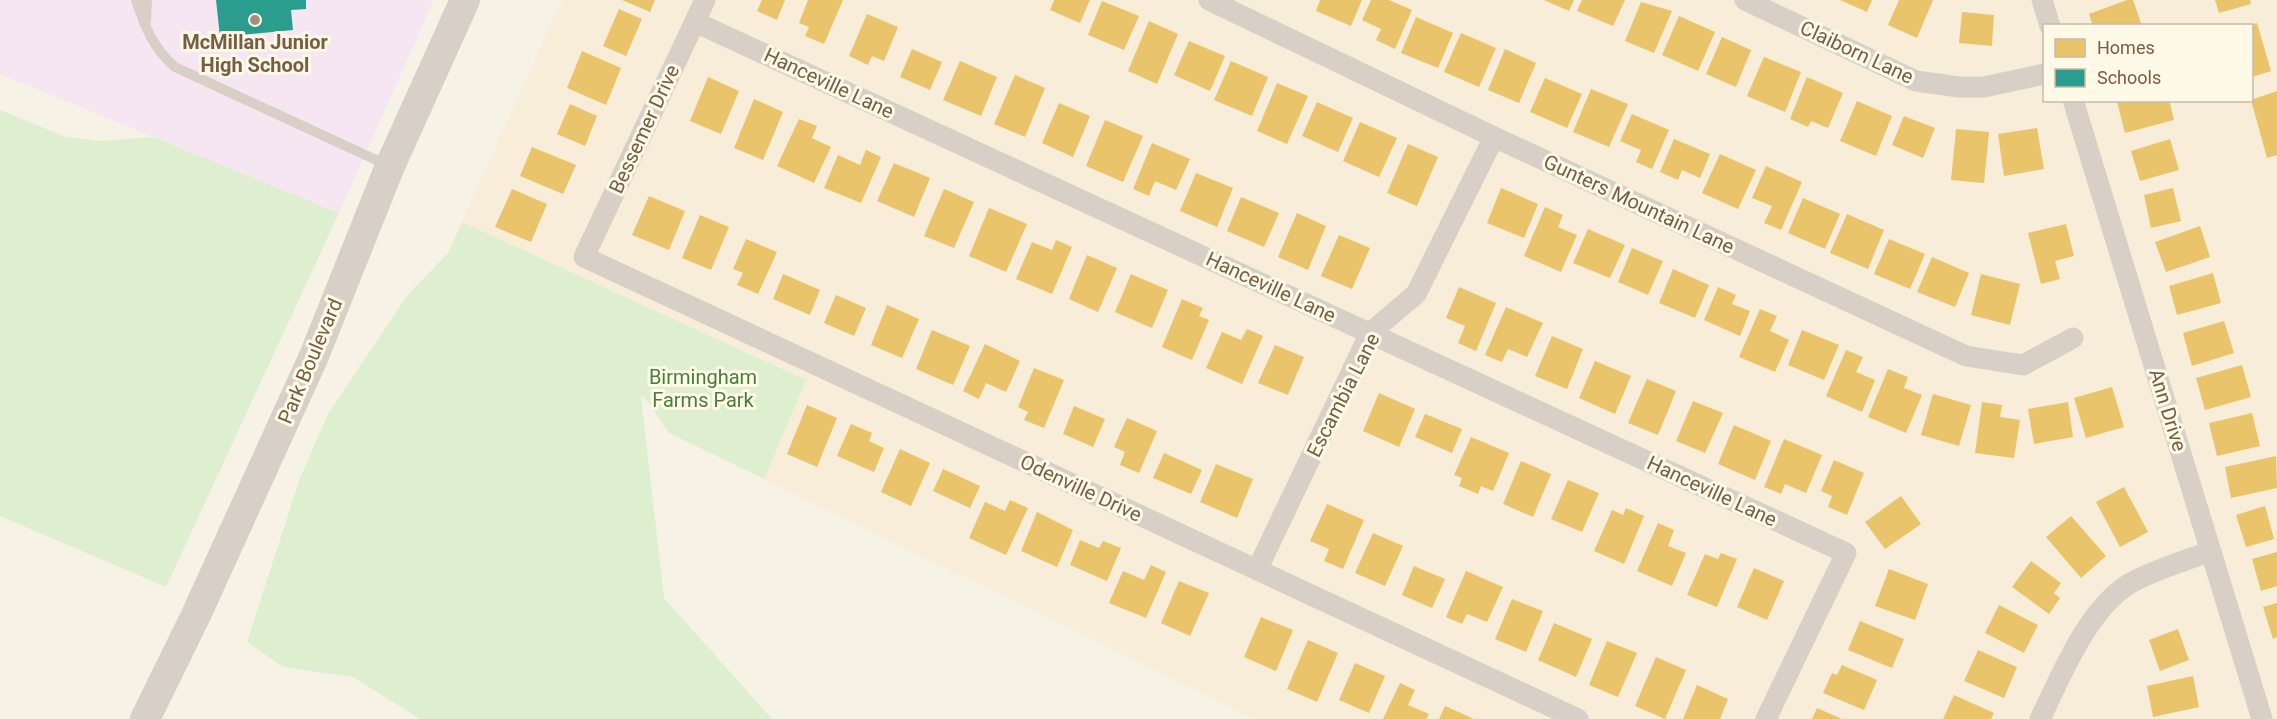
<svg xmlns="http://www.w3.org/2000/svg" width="2277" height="719" font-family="Roboto,sans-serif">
	<rect width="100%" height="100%" fill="#f7f2e6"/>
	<path fill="#f7edd8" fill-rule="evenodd" d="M 562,0 L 2277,0 L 2277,719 L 1255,719 L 764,479 L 806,380 L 462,222 ZM 2044,26 L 2252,26 L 2252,100 L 2044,100 Z"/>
	<polygon fill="#f5e6f1" points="0,0 434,0 339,213 0,74"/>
	<g fill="#deefcf">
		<polygon points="0,110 66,137 101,141 153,137 339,213 166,587 0,516"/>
		<polygon points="462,222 806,380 764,479 669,433 648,402 641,396 664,598 772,719 420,719 353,677 283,667 247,642 300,478 328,414 407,296 448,253"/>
	</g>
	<g fill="#e9c46a">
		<polygon points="622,0 655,0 650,12"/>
		<polygon points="762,0 785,0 777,20 757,11"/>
		<polygon points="808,0 843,0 824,44 805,36 809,27 799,23"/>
		<polygon points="1054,0 1090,0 1080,23 1050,10"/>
		<polygon points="1320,0 1362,0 1351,26 1316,11"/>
		<polygon points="1371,0 1389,0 1412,10 1395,49 1376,40 1381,29 1362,20"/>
		<polygon points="1544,0 1574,0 1569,11"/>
		<polygon points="1582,0 1625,0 1613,26 1577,11"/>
		<polygon points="1840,0 1872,0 1867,12"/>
		<polygon points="1899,0 1933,0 1917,38 1888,25"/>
		<polygon points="2127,0 2133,0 2142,26 2093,26 2089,14"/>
		<polygon points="2215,0 2250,0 2251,4 2219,13"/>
		<polygon points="1102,1 1139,16 1124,50 1088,35"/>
		<polygon points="1641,2 1672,11 1654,53 1625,41"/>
		<polygon points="619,9 642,19 626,56 603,46"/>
		<polygon points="1962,12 1994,15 1992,46 1959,43"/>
		<polygon points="867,14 898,27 884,61 872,56 868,65 849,56"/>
		<polygon points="1679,16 1715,32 1698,71 1662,55"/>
		<polygon points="1416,17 1453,33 1438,68 1401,53"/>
		<polygon points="1149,21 1178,34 1157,84 1128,71"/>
		<polygon points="2257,23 2271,71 2252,77 2252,25"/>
		<polygon points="1461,33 1496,48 1479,87 1444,72"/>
		<polygon points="1722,37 1751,50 1736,87 1706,74"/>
		<polygon points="1189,41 1225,56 1210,91 1174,75"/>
		<polygon points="912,49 942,62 930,90 900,77"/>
		<polygon points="1505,49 1536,63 1519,103 1488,90"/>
		<polygon points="582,51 621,68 606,105 567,88"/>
		<polygon points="1764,57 1801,72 1785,112 1747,96"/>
		<polygon points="960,61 997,77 981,116 943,100"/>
		<polygon points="1231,61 1268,77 1252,116 1214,100"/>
		<polygon points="1015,75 1045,88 1025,137 994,124"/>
		<polygon points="708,77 739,91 721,134 690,121"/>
		<polygon points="1807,77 1843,93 1828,128 1811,121 1808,127 1790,119"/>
		<polygon points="1545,78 1582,94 1567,128 1530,112"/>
		<polygon points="1277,83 1308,96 1287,144 1257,131"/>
		<polygon points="1591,89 1628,104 1609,147 1573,132"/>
		<polygon points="2277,91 2277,155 2267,158 2251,100"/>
		<polygon points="754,99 783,112 763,160 734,148"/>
		<polygon points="2125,100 2169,100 2174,120 2125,133 2117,102"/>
		<polygon points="1857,101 1892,116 1876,156 1840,141"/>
		<polygon points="1317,102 1353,118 1338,152 1302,136"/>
		<polygon points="1059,103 1090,116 1073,157 1042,143"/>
		<polygon points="570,104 597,116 585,146 557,134"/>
		<polygon points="1632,114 1669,130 1652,169 1636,162 1641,150 1620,141"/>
		<polygon points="1904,116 1935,128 1923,158 1892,145"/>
		<polygon points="799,119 817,126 812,138 831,147 814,183 777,166"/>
		<polygon points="1105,120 1143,136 1123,182 1086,166"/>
		<polygon points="1360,122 1397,138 1379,177 1343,161"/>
		<polygon points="2037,128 2044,169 2004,176 1998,134"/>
		<polygon points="1956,129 1989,132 1984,183 1951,180"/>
		<polygon points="1674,139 1710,154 1700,178 1682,170 1678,180 1660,172"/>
		<polygon points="2170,139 2179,170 2140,181 2131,151"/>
		<polygon points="1152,143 1190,159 1176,190 1155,181 1149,196 1133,189"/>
		<polygon points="1408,144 1438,157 1417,206 1387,193"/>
		<polygon points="532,147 576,165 563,194 520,176"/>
		<polygon points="866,150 881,157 861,203 824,188 838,155 860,165"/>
		<polygon points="1720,154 1756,170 1738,209 1702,193"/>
		<polygon points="894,163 930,178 914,217 877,201"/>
		<polygon points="1766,166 1802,182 1781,230 1764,223 1772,206 1752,198"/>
		<polygon points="1196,173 1233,188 1217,227 1180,211"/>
		<polygon points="1501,188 1538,204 1524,238 1487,223"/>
		<polygon points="2173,188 2181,221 2151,228 2144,195"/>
		<polygon points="512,189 547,204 531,242 495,227"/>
		<polygon points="944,189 974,202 954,248 924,236"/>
		<polygon points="649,196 685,211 669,250 632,235"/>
		<polygon points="1241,197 1279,213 1264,247 1227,231"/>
		<polygon points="1803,198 1840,214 1825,249 1788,233"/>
		<polygon points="1545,207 1563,215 1558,227 1577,235 1561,272 1524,256"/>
		<polygon points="989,208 1027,224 1006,272 969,256"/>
		<polygon points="1297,213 1326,226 1308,270 1278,257"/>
		<polygon points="1847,214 1884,230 1868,269 1830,253"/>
		<polygon points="700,215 729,227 711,270 682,258"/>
		<polygon points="2066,224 2074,256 2055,261 2060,279 2041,284 2028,233"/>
		<polygon points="2200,226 2210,257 2166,272 2155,242"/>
		<polygon points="1588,229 1625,245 1610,278 1573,263"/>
		<polygon points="1339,235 1370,248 1352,289 1321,276"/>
		<polygon points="746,239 777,252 758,294 737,285 743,273 733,269"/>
		<polygon points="1889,239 1925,254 1910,289 1874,274"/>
		<polygon points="1056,240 1072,247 1052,294 1016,279 1032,242 1052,250"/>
		<polygon points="1632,248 1663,261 1648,295 1618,282"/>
		<polygon points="1087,255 1117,268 1098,312 1069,299"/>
		<polygon points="1932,257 1969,273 1955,307 1917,292"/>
		<polygon points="1673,269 1709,285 1695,318 1659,303"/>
		<polygon points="2213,273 2221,303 2177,315 2169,286"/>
		<polygon points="783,274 820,290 810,315 773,299"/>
		<polygon points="1131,274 1168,290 1152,328 1115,312"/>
		<polygon points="1981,274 2020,284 2010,325 1971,315"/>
		<polygon points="1459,287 1496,303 1476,351 1458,343 1465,326 1446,318"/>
		<polygon points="1718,287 1736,295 1732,304 1750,311 1740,336 1704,320"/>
		<polygon points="836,295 866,308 854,336 824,323"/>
		<polygon points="1182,299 1203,308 1199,316 1209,320 1192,360 1162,347"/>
		<polygon points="887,305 919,319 902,358 871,345"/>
		<polygon points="1506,307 1543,323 1527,357 1508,349 1502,362 1485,355"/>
		<polygon points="1760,309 1777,316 1770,331 1789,340 1775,372 1739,357"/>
		<polygon points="2224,321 2234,353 2192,366 2183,333"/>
		<polygon points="1247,329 1263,336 1242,384 1206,368 1222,332 1241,340"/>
		<polygon points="932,330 970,346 953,385 916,369"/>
		<polygon points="1802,330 1839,345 1824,380 1788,365"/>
		<polygon points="1552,336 1583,349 1567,389 1535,376"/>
		<polygon points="985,344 1020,361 1006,392 986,383 979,399 963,391"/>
		<polygon points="1275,345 1304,357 1288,395 1258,383"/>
		<polygon points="1846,350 1863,357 1856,372 1875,380 1862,412 1826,396"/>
		<polygon points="1595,361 1631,376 1615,414 1579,398"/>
		<polygon points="2242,365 2251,397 2205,410 2196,378"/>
		<polygon points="1034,368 1064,380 1044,428 1024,420 1028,412 1018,407"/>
		<polygon points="1888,369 1908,377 1904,388 1922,395 1906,433 1868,417"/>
		<polygon points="1647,379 1676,391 1658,435 1628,423"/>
		<polygon points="2112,387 2124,427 2086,438 2074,398"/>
		<polygon points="1379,393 1415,409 1399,447 1363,431"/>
		<polygon points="1933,394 1971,405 1959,446 1921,435"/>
		<polygon points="1693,401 1723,413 1705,453 1676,441"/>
		<polygon points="1982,402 2002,405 2000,417 2020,420 2014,458 1975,453"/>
		<polygon points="2068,402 2073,437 2034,444 2028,409"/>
		<polygon points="807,405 837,418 817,467 787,454"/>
		<polygon points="1074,406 1105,419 1093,447 1063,434"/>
		<polygon points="2252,413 2260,446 2217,456 2209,423"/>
		<polygon points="1425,414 1462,429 1452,453 1415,437"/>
		<polygon points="1127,418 1157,431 1139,473 1120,465 1125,452 1114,447"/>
		<polygon points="851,424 872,433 869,441 884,448 874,472 837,456"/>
		<polygon points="1734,425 1771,441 1755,480 1718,464"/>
		<polygon points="1471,437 1509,453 1493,491 1481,486 1478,494 1459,486 1462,478 1454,475"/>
		<polygon points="1784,439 1822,455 1806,493 1785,484 1781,494 1764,487"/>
		<polygon points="900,449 930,463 911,506 881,492"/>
		<polygon points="1164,453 1202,470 1191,494 1153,478"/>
		<polygon points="2276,456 2277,488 2231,498 2225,467"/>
		<polygon points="1834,460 1864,473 1847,515 1828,507 1832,496 1821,491"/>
		<polygon points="1521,461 1551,474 1533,517 1503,504"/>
		<polygon points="1216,464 1253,479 1237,518 1200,502"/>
		<polygon points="943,469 980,486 970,508 933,491"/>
		<polygon points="1568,480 1599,493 1582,532 1551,519"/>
		<polygon points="2124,487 2148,532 2120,547 2096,502"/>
		<polygon points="1901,496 1921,524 1885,549 1865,522"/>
		<polygon points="1010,500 1028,508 1006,555 969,538 985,502 1005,511"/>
		<polygon points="1327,504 1364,520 1343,569 1324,561 1329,549 1310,541"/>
		<polygon points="2265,506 2274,539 2246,547 2236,515"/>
		<polygon points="1626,508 1644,516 1624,564 1594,551 1612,510 1623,515"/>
		<polygon points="1037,512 1073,530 1057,567 1021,551"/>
		<polygon points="2071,516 2106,556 2081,578 2046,537"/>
		<polygon points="1658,523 1674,530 1668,546 1686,553 1672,586 1637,571"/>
		<polygon points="1373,533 1403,546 1385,586 1355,573"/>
		<polygon points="1080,540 1099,548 1103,541 1121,548 1107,581 1070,565"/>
		<polygon points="2277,552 2277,586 2261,591 2252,559"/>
		<polygon points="1721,553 1737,559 1717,607 1687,595 1705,554 1718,559"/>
		<polygon points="2031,561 2061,583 2054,593 2060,598 2049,614 2012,587"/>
		<polygon points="1151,565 1166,572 1146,618 1109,603 1123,571 1144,580"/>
		<polygon points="1414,566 1445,579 1432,608 1402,595"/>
		<polygon points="1754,568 1784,581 1767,620 1737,607"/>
		<polygon points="1889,569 1928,584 1915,620 1875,606"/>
		<polygon points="1466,571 1503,587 1487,622 1467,614 1462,624 1446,617"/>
		<polygon points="1179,581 1209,593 1190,636 1161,623"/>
		<polygon points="1512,599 1543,611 1526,652 1495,639"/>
		<polygon points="2277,603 2277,637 2273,639 2263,607"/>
		<polygon points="1999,605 2038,625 2024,653 1985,633"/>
		<polygon points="1261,617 1293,630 1276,671 1244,657"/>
		<polygon points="1860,621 1904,639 1892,668 1848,650"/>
		<polygon points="1554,623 1592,639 1576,677 1538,660"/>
		<polygon points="2178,629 2189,660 2160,671 2149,640"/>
		<polygon points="1308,640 1338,653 1317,702 1287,689"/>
		<polygon points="1607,641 1637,653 1618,697 1589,685"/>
		<polygon points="1978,650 2017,667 2004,698 1964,681"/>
		<polygon points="1656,657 1686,670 1665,719 1635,706"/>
		<polygon points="1355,663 1385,676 1369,713 1339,700"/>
		<polygon points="1842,665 1877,680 1864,710 1823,693 1832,673 1837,675"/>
		<polygon points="2193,676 2199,707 2153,717 2147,686"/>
		<polygon points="1400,683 1415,690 1408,705 1429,714 1426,719 1383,719"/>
		<polygon points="1697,685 1728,699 1720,719 1683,719"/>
		<polygon points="1954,695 1994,713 1991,719 1943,719"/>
		<polygon points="1445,706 1474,719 1439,719"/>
		<polygon points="1817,708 1842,719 1812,719"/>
	</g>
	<polygon fill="#2a9d8f" points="216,0 306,0 306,9 291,10 293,30 220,37"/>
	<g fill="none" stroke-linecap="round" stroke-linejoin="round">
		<g stroke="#d8d0c7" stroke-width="10">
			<path d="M 136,0 C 145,27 153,48 175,67 L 387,165"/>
			<polyline points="146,21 147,0"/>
		</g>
		<g stroke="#d8d0c7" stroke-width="21">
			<polyline points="705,0 584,257 1578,719"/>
			<polyline points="1209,0 1494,137 1966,356 2023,365 2073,338"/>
			<polyline points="1745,0 1916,81 1959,87 1984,87 2044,74"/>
			<polyline points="2042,0 2050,26"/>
			<polyline points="695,22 1846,553 1766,719"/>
			<polyline points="2073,100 2262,719"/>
			<polyline points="1257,570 1370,333 1416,294 1494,137"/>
			<path d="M 2040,719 C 2061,676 2087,610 2129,584 C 2153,570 2185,561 2211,551"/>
		</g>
		<polyline stroke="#d8d0c7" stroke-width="30" points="145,719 196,615 314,356 390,166 465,0"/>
	</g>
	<circle fill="#a4917d" stroke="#fff9e7" stroke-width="2" cx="255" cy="20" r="6"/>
	<g text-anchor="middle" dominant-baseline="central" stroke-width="6" stroke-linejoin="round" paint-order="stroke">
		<g font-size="20" font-weight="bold" fill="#775d44" stroke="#fff9e7">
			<text x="255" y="42">McMillan Junior<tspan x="255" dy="23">High School</tspan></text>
		</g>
		<g font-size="20" fill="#775d44" stroke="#fff9e7">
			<text transform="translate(1857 52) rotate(25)">Claiborn Lane</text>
			<text transform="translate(829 83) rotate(25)">Hanceville Lane</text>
			<text transform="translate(644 129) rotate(-65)">Bessemer Drive</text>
			<text transform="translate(1639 204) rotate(25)">Gunters Mountain Lane</text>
			<text transform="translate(1271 287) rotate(25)">Hanceville Lane</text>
			<text transform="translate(310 361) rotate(-67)">Park Boulevard</text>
			<text transform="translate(1343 395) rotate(-63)">Escambia Lane</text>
			<text transform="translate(2168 410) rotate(73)">Ann Drive</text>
			<text transform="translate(1081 488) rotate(25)">Odenville Drive</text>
			<text transform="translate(1712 491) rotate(25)">Hanceville Lane</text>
		</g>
		<g font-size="20" fill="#477e3b" stroke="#fff9e7">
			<text x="703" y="377">Birmingham<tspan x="703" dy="23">Farms Park</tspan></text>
		</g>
	</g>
	<rect x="2043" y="24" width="210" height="78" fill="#fff9e7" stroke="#c9bba6" stroke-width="1.5"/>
	<rect x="2055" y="39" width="30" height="18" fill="#e9c46a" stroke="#c9bba6" stroke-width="1.5"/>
	<text x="2097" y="54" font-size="18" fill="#775d44">Homes</text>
	<rect x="2055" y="69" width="30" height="18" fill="#2a9d8f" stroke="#c9bba6" stroke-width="1.5"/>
	<text x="2097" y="84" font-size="18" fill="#775d44">Schools</text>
</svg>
